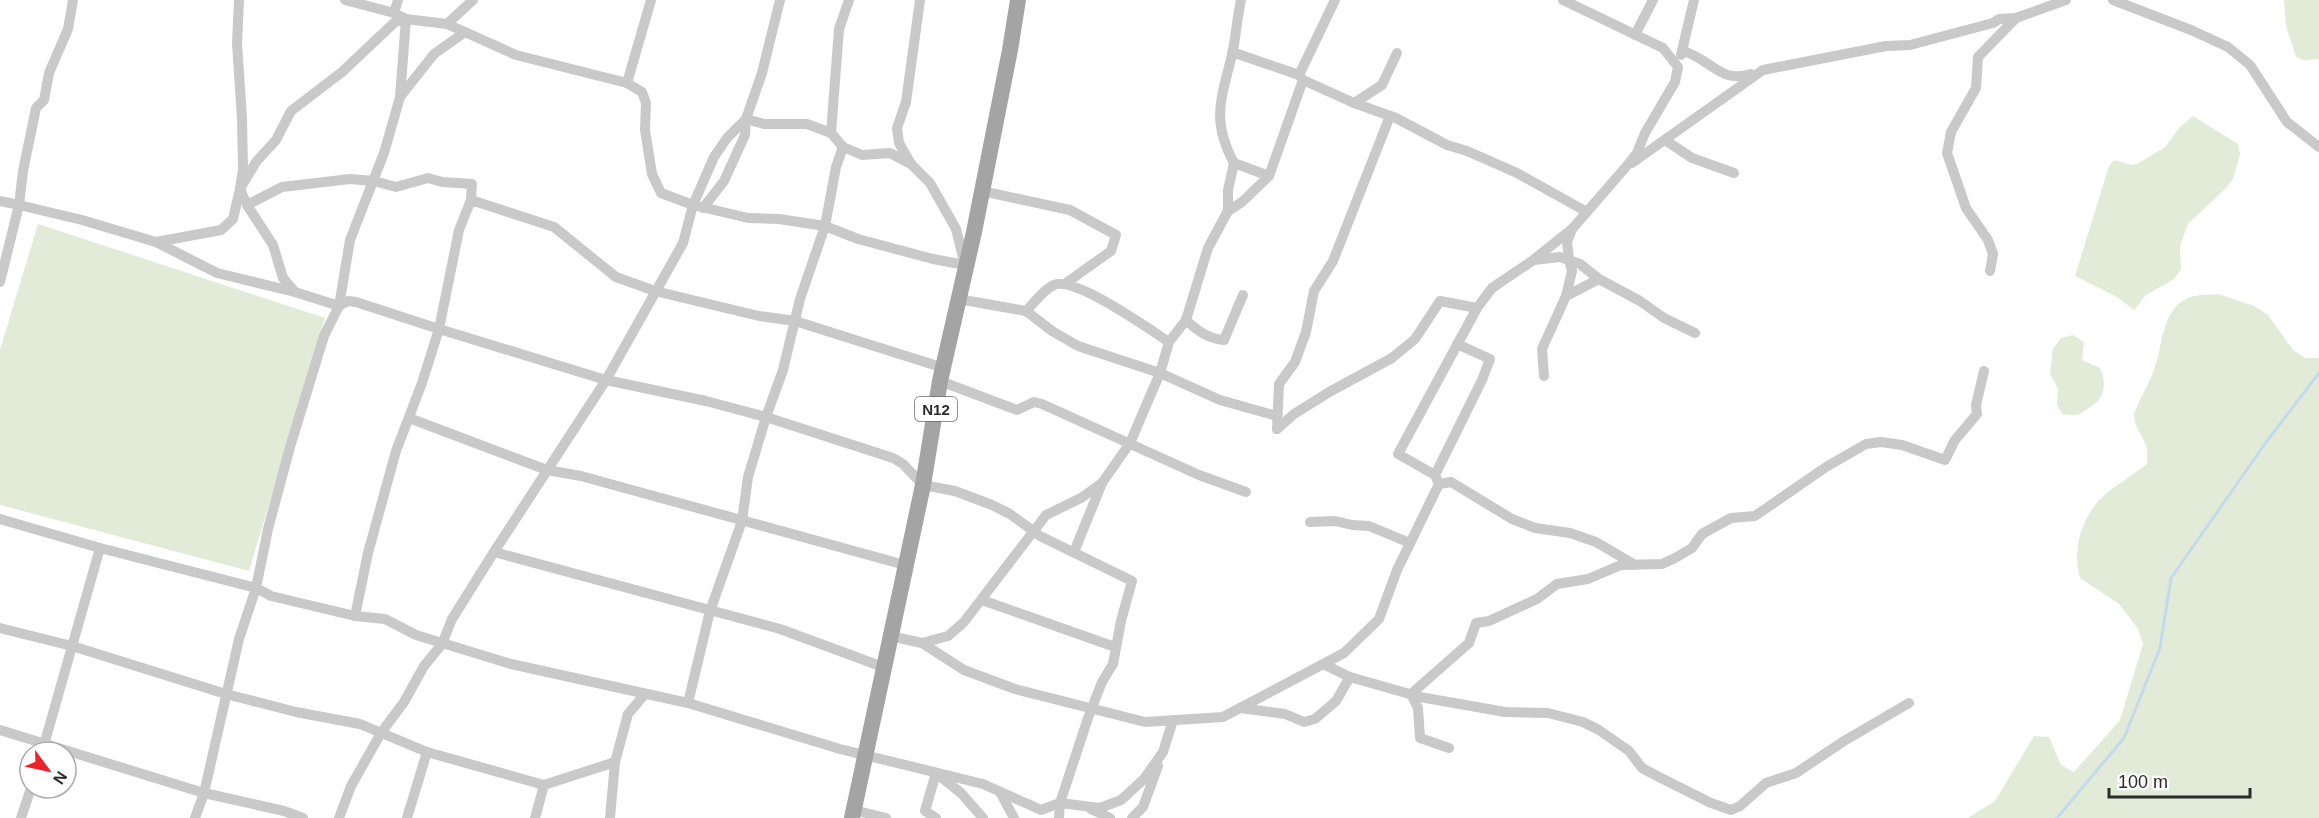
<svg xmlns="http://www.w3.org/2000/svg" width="2319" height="818" font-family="Helvetica,sans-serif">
	<rect width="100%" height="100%" fill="#fff"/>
	<g fill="#e1ebd8">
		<polygon points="2284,0 2319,0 2319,59 2303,60 2296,57 2286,26"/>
		<polygon points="2193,116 2238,144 2240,154 2233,179 2226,188 2188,224 2180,246 2181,269 2174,279 2146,295 2134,310 2117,297 2075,276 2109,166 2114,160 2132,165 2137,164 2165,147 2180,127"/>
		<polygon points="38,224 325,318 249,571 0,505 0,350"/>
		<path d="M 2218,294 L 2254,306 L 2268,315 L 2293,350 L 2305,358 L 2319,358 L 2319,818 L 1968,818 L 1995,801 L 2034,736 L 2049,737 L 2061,765 L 2074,772 L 2120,720 L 2143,644 L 2138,629 L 2119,604 L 2080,578 C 2073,552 2079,526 2096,504 C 2106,491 2133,475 2147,464 C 2147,458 2148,451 2146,445 C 2142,436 2134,425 2134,415 C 2134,411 2150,381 2153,373 C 2164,347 2160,303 2195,296 C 2202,294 2211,295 2218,294 Z"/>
		<path d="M 2073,335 L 2084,342 L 2082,360 L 2100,368 C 2108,387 2104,400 2086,410 C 2086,410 2078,415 2077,415 C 2073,416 2067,414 2062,414 L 2057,404 L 2058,388 L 2050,374 L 2053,349 L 2061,338 Z"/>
	</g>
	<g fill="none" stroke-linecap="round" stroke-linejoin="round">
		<polyline stroke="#c3daec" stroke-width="3" points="2057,818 2124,738 2160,648 2171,578 2267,441 2319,373"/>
		<g stroke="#c9c9c9" stroke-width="10">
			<polyline points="73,0 68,29 49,73 44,100 36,108 23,171 19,205 82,220 156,242 217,273 295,292"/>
			<polyline points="345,0 394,13"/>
			<polyline points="2113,0 2191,30 2228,47 2250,65 2287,122 2319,147"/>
			<polyline points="447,24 516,55 627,83 642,92 646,103 645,130 652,174 661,193 693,205 748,218 779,219 825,226 858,239 933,259 965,265 956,229 930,183 911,164 890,153 862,155 843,147 831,133 839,29 849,0"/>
			<polyline points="1635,35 1653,0"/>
			<path d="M 1683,51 C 1711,59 1720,84 1751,74"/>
			<polyline points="1232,52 1299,75 1303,80 1354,103 1396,118 1447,145 1467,151 1517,173 1587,212"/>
			<polyline points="1681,55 1694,0"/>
			<polyline points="1299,75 1335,0"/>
			<polyline points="627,83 651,0"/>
			<polyline points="400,97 434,54 465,32"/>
			<polyline points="1354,103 1382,85 1397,53"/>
			<polyline points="746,119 764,124 807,124 831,133"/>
			<polyline points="1665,140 1692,158 1734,173"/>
			<polyline points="1234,163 1269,176"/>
			<polyline points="1632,163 1763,70 1886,46 1910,45 1993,23 1999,19 2016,18 2066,0"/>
			<polyline points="911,164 899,143 897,128 906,102 920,0"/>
			<polyline points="982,191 1070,210 1116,235 1111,251 1066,283"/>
			<polyline points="0,201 19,205 0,282"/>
			<polyline points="247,205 282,187 350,179 374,181 396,187 428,178 442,182 472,184 471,200"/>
			<polyline points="703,208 724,181 745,135 746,119 762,73 780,0"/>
			<path d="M 1228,211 L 1228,190 L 1234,163 C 1211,120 1221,100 1232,55 C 1236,37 1237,18 1241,0"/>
			<polyline points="156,242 221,230 233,219 240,189 256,162 276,140 291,111 342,72 395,22 406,19 447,24 473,0"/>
			<polyline points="1534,260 1560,257 1580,264 1599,279 1640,301 1664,318 1695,333"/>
			<polyline points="1990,271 1993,254 1988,240 1966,208 1947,153 1951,132 1976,88 1978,57 2016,18"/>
			<polyline points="1566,296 1572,271 1569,259 1567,242 1572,229"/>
			<path d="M 958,299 L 1026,311 C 1034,303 1044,289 1054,285 C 1075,276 1149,329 1169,342"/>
			<polyline points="339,306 348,301 356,302 439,329 422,383 396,451 368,553 355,616"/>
			<polyline points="339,306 350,240 384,153 400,97 406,19 394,13 398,0"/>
			<polyline points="1026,311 1052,331 1078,346 1160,373 1220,400 1277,416"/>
			<path d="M 1186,320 C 1196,330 1210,339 1224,340 L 1243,295"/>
			<polyline points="944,368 795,321 759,316 655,291 616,277 554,227 471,200 459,230 439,329 606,380 706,401 766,417 893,458 903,464 923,485 955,491 992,505 1010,514 1040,536 1132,581 1121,621 1113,664 1102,682 1088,718 1060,803 1059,818"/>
			<polyline points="1544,376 1542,349 1566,296 1599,279"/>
			<polyline points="940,381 1017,410 1034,402 1042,404 1199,475 1246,492"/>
			<polyline points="409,418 547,470 581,476 905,565"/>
			<polyline points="1277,429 1279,384 1295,362 1306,332 1314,291 1333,261 1390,116"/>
			<polyline points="1277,429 1294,414 1331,391 1392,358 1415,339 1440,301 1477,308"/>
			<polyline points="1435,475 1482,380 1490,359 1457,344"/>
			<polyline points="1439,484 1451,482 1512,519 1535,528 1570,533 1596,542 1635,565"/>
			<polyline points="0,519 100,548 256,588 271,596 355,616 385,619 416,635 511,664 688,703 840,749 983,784 1041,810 1060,803 1100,808 1121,800 1144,779 1163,752 1173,720"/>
			<polyline points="1310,522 1335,521 1352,525 1369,526 1410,543"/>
			<polyline points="494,552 780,629 883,667"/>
			<polyline points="1074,552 1102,483"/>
			<polyline points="982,600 1115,647"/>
			<polyline points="0,628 72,646 226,694 296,712 360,724 427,752 544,785 615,762"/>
			<polyline points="890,636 922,643 964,670 1015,689 1145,722 1223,717 1344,653 1379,619 1397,570 1439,484 1435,475 1398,454 1477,308 1492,288 1532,261 1572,229 1625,168 1637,153 1645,133 1675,82 1678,67 1663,48 1563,0"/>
			<polyline points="922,643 948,636 964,622 1046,515 1081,498 1102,483 1130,443 1160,373 1169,342 1186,320 1208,248 1228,211 1242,202 1269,176 1303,80"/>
			<polyline points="1323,664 1350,677 1420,697 1505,712 1548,713 1583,722 1599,730 1629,751 1642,768 1659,777 1711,803 1731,810 1740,806 1766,783 1796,773 1844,741 1909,703"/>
			<polyline points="688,703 710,611 742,521 748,477 766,417 783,370 800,299 825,226 836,167 843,147"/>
			<polyline points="1240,708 1285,714 1304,722 1315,719 1336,701 1350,677"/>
			<polyline points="0,730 204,793 284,811 303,818"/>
			<polyline points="1449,748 1420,738 1418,708 1411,694 1469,643 1476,623 1489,621 1537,599 1557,584 1588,579 1621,565 1662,564 1675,558 1692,548 1702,534 1731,518 1755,516 1826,467 1866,444 1881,442 1902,445 1945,460 1955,440 1977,414 1976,405 1984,371"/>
			<polyline points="42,752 100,548"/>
			<polyline points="1000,792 1014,818"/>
			<polyline points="1091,809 1110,818"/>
			<polyline points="854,810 886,818"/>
			<polyline points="21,818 31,788"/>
			<polyline points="195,818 204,793 239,639 256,588 268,529 290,447 324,336 339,306 295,292 283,278 273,245 247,205 240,189 243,169 242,118 237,44 239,0"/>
			<polyline points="339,818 351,786 381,733 404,702 424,666 442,644 452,619 494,552 606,380 683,243 693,205 714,157 727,138 746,119"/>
			<polyline points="407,818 427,752"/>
			<polyline points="535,818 544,785"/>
			<polyline points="610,818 615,762 628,714 645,694"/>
			<polyline points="936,818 925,811 936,773 961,793 983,818"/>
			<polyline points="1132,818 1143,807 1158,766"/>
		</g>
		<polyline stroke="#a4a4a4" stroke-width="16" points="852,818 923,485 940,381 974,232 1010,50 1018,0"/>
	</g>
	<g text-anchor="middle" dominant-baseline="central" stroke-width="6" stroke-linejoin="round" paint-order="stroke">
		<rect fill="#fff" stroke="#6b6b6b" stroke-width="1.5" x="915" y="397" width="42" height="24" rx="4.5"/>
		<g font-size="15" font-weight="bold" fill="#2c2c2c">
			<text x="936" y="409">N12</text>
		</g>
	</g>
	<g transform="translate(48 770) rotate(123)"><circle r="28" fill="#ffffff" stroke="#ababab" stroke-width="1.5"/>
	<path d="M0-4.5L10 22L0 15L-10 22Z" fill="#ed232a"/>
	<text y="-9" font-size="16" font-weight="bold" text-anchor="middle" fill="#2c2c2c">N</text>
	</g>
	<path d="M2109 788v9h141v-9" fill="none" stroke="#2c2c2c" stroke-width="3"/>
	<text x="2118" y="788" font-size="18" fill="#2c2c2c" stroke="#ffffff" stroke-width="4.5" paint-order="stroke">100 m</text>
</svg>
